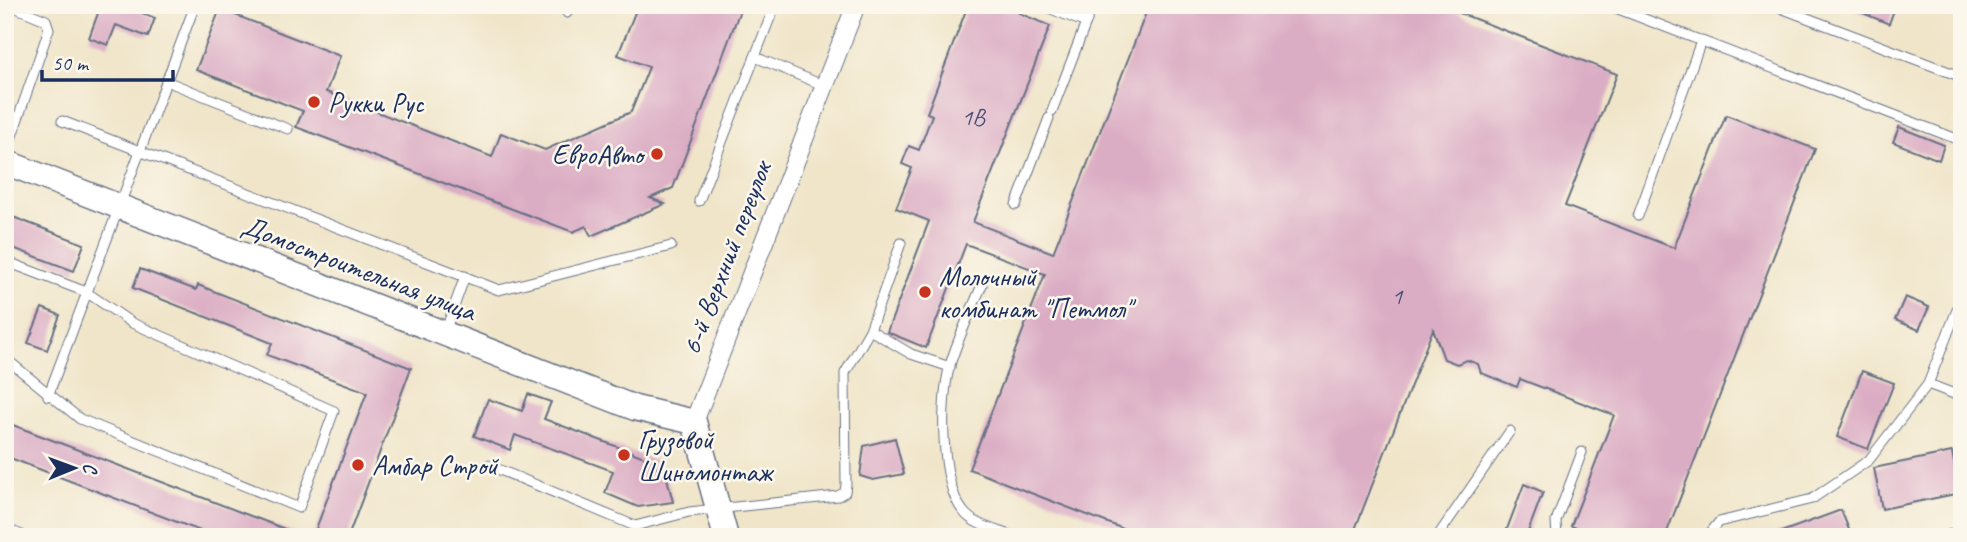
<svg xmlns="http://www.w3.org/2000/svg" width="1967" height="542" font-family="Caveat,sans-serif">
	<rect width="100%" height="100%" fill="#fbf7ec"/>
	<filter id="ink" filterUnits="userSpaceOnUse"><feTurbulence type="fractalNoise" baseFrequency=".0143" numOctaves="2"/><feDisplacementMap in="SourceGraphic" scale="14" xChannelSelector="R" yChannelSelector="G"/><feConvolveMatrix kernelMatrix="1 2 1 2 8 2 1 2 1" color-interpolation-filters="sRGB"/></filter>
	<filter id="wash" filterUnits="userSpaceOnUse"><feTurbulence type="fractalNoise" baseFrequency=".00686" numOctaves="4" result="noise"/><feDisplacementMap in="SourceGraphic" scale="28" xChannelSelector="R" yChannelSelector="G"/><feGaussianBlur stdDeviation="1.57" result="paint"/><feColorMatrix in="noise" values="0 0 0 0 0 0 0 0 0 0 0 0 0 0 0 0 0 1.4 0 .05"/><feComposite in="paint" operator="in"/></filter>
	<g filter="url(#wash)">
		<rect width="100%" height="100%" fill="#f0e5c9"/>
		<g id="blocks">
			<g fill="#dbadc4">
				<polygon points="101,5 122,5 155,18 148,37 116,25 108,45 89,38"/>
				<polygon points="638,5 742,5 673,188 650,198 665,204 591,236 586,226 573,232 296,127 303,111 196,70 220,9 340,56 326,92 492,157 501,133 545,150 631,112 649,67 618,55"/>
				<polygon points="968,5 1022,5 1019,13 1050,26 973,222 1053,253 1149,5 1439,5 1617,74 1565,206 1674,248 1726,115 1815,149 1665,537 1600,537 1571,526 1614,415 1520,379 1517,387 1481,373 1478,364 1467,360 1457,364 1444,359 1433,329 1352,537 1144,537 969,469 1045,274 966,244 926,348 887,332 929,221 896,208 912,168 902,164 909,146 919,150 932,115 927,113"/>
				<polygon points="1844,5 1883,5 1894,10 1889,24"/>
				<polygon points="1899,127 1944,145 1939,160 1893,142"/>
				<polygon points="5,214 84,244 74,271 5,245"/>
				<polygon points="140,269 196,290 198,285 411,368 348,537 313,537 367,392 267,355 272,343 133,288"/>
				<polygon points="1905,297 1929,307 1919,330 1895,320"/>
				<polygon points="42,308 60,315 47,350 28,343"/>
				<polygon points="1862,371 1894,383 1868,449 1837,437"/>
				<polygon points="528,394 551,402 544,419 655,461 659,475 666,474 673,502 638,507 605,493 613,471 515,435 510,450 474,436 488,399 522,411"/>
				<polygon points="5,422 303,536 302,537 216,537 5,456"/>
				<polygon points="895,438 904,474 873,480 860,476 864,446"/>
				<polygon points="1952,452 1960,493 1882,509 1874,468"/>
				<polygon points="1524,484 1543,492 1526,537 1504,537"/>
				<polygon points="1841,510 1852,537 1774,537 1773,535"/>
			</g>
		</g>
	</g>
	<g filter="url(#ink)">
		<use href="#blocks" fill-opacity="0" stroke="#666f83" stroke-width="2"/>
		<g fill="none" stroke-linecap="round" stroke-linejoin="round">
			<g stroke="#666f83" stroke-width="11">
				<g id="lane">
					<polyline points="1041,5 1086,23 1052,111"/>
					<polyline points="1608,5 1962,141"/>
					<polyline points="1773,5 1962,77"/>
					<polyline points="567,13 570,5"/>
					<polyline points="1086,23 1092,5"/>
					<polyline points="755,57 825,86"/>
					<polyline points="166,81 288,129"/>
					<polyline points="62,121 499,290 671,246"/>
					<polyline points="5,156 49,29 46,20 9,5"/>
					<polyline points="699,201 775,5"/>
					<polyline points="1016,205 1049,118"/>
					<polyline points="1638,216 1701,41"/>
					<polyline points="5,261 86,292 132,323 334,411 299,508 80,419 5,358"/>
					<path d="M 982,285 C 971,311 958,338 950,365 C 940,399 940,482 963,511 C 974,526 998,530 1015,537"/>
					<polyline points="1962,297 1928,384 1962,397"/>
					<polyline points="870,330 911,354 950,367"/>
					<polyline points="445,332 465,276"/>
					<polyline points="48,396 195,5"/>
					<polyline points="488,465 635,526 689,512 838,496 845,492 846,484 845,373 870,330 901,243"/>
					<polyline points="5,528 26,537"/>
					<polyline points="1437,537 1510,431"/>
					<polyline points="1557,537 1556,521 1582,452"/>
					<polyline points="1707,537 1719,522 1812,499 1869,460 1928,384"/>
					<polyline points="1944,537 1962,530"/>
				</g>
			</g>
			<g stroke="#666f83" stroke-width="20">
				<polyline id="street" points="694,422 856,5"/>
			</g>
			<g stroke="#666f83" stroke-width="27">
				<polyline id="secondary" points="5,162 635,408 694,422 726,537"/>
			</g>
			<use href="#lane" stroke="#fff" stroke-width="9"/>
			<use href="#street" stroke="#fff" stroke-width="18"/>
			<use href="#secondary" stroke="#fff" stroke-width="24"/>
		</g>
	</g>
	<g fill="#c8321e" stroke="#fbf7ec" stroke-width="2.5">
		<circle cx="314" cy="102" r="7"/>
		<circle cx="657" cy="154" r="7"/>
		<circle cx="925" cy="292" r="7"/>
		<circle cx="624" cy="455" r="7"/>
		<circle cx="358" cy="465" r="7"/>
	</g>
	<g text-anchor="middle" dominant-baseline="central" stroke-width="5" stroke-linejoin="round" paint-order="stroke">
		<g font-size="24" fill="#4b4e78">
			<text x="973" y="117">1В</text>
			<text x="1397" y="296">1</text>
		</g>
		<g font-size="28" fill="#1b2f5e" stroke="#fbf7ec" text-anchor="start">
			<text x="328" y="102">Рукки Рус</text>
			<text x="643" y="154" text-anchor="end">ЕвроАвто</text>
			<text x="939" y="276">Молочный<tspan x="939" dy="32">комбинат "Петмол"</tspan></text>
			<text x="638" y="439">Грузовой<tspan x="638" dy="32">Шиномонтаж</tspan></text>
			<text x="372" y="465">Амбар Строй</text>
		</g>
		<g font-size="28" fill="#1b2f5e" stroke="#fbf7ec">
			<text transform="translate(726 258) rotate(-69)">6-й Верхний переулок</text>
			<text transform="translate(359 268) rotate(21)">Домостроительная улица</text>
		</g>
	</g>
	<rect width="1967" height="542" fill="none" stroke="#fbf7ec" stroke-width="28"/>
	<g transform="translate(74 468) rotate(89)" stroke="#fbf7ec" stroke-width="5" paint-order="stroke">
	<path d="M0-5L12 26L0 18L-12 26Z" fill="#1b2f5e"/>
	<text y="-10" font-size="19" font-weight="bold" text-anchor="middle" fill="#1b2f5e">С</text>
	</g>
	<path d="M42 70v10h131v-10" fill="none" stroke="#1b2f5e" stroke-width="3.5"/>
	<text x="52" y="70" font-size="21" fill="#1b2f5e" stroke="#fbf7ec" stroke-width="5" paint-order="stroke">50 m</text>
</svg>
